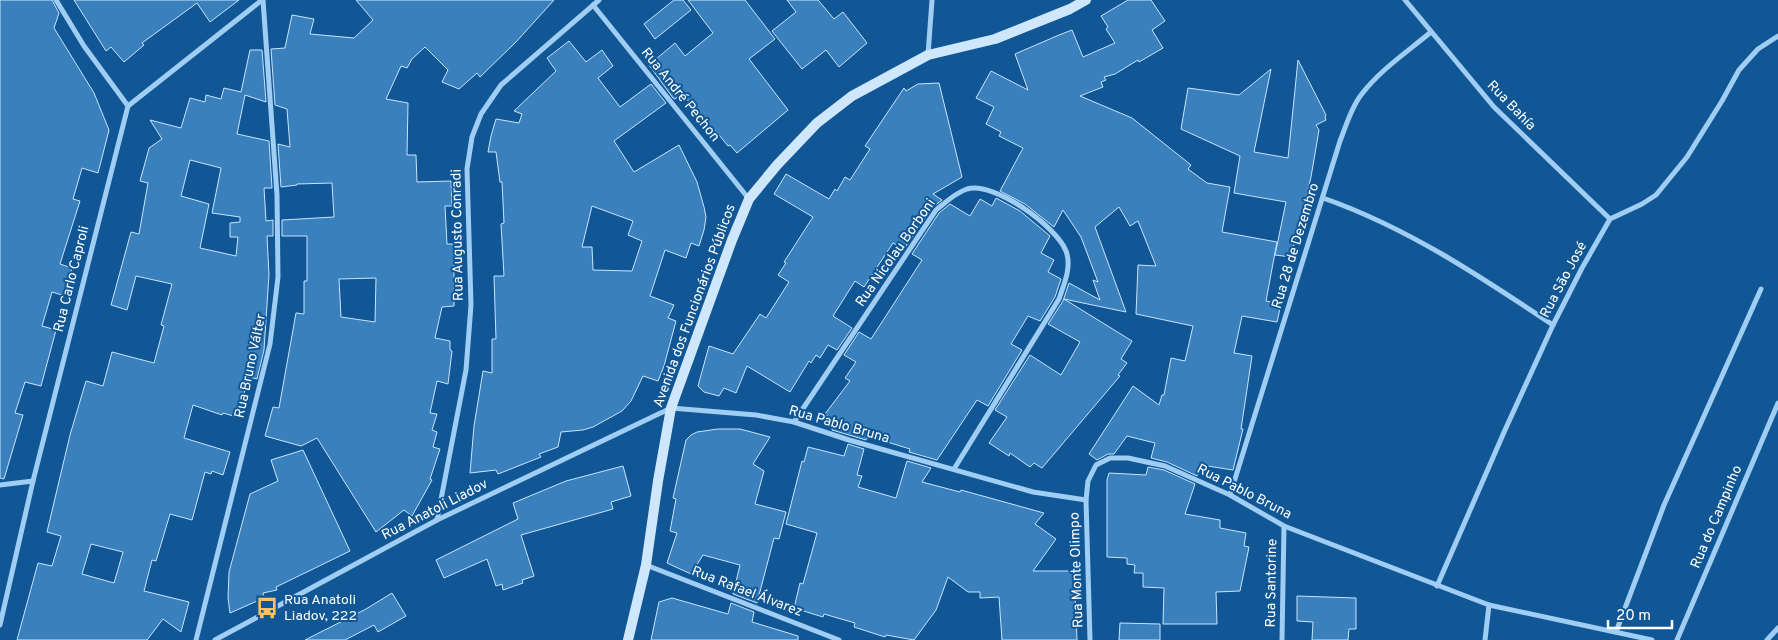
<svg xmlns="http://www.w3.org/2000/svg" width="1778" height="640" font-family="Overpass,sans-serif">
	<rect width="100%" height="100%" fill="#115795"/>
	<g fill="#3980bd" stroke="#c7e5fe" fill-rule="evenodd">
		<polygon points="0,0 52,0 59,13 54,28 94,93 109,130 98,173 82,168 73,199 80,201 60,264 72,268 65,296 52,292 42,326 56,330 41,386 25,382 15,413 23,415 4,479 0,478"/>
		<polygon points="74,0 239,0 210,22 197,3 142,43 144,45 124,62 111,47 106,51"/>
		<path d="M 356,0 L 554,0 L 516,42 L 480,77 L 477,73 L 459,89 L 442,82 L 448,70 L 425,47 L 412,59 L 407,68 L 401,66 L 386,99 L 408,103 L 407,155 L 416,155 L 417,182 L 451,181 L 452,206 L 445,206 L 447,244 L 454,244 L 454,306 L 442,307 L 435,338 L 450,341 L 450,350 L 452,351 L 448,384 L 437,381 L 430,413 L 437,414 L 432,430 L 437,432 L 433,447 L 440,449 L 430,479 L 432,480 L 412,516 L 404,510 L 376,532 L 317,438 L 301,446 L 265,436 L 273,407 L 279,408 L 296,313 L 304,314 L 304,281 L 307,281 L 307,236 L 282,236 L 282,220 L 334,217 L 332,183 L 297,184 L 297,185 L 281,187 L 278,144 L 290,147 L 287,109 L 275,105 L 271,49 L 285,48 L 292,15 L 314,19 L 310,34 L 354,38 L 373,20 ZM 376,278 L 375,322 L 341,317 L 339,279 Z"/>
		<polygon points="674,0 683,0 691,10 655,39 644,24"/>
		<polygon points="688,0 745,0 775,39 749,59 788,110 737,153 730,145 728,146 715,130 713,132 682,93 675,99 673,98 649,65 675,43 685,56 713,33"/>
		<polygon points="787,0 818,0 834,19 843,12 867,43 839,67 826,50 802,69 772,31 796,12"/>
		<polygon points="1128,0 1151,0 1165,21 1152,30 1163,48 1139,62 1138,60 1115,74 1104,77 1106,80 1101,82 1103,87 1080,96 1132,118 1191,165 1188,169 1207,183 1230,187 1222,232 1277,242 1266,301 1281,304 1277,322 1242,316 1234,353 1252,356 1241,429 1243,429 1233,470 1201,465 1197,476 1167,462 1151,458 1155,443 1127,436 1114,454 1108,454 1097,460 1089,454 1133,386 1159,405 1162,395 1164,395 1171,358 1185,361 1193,326 1136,314 1138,265 1156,266 1138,221 1130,226 1119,207 1095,227 1126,312 1064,299 1132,341 1121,359 1127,363 1118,375 1120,376 1042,468 1034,463 1030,467 1010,453 1009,456 989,443 1007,417 995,410 1030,355 1061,375 1080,342 1048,324 1063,301 1069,283 1100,300 1093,280 1098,282 1081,237 1063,210 1054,227 1025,204 1000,191 1023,148 999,136 1001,132 986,124 994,107 976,98 991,71 1028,90 1015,54 1059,35 1072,30 1083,57 1115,43 1106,29 1108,27 1101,16"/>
		<path d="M 569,41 L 586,62 L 602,50 L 613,66 L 598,78 L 620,107 L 651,84 L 666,103 L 614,141 L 634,172 L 679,145 L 697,182 L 704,207 L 706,217 L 704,230 L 699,246 L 691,243 L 686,258 L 665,250 L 650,296 L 674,305 L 668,318 L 676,321 L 664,366 L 658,381 L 643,376 L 631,401 L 622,411 L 593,427 L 583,430 L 561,432 L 558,447 L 539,454 L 541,457 L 498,474 L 496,470 L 470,473 L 474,426 L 483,371 L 492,373 L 492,339 L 496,339 L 494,276 L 504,276 L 501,224 L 504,223 L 502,182 L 500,182 L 496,152 L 488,152 L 491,136 L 496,119 L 519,123 L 522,114 L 514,111 L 556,71 L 547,58 ZM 592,206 L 633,221 L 628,235 L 642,241 L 632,271 L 593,270 L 592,247 L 582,247 Z"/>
		<path d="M 250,50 L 262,50 L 266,102 L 245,95 L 237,134 L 269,141 L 272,188 L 264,188 L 266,221 L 273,220 L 273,236 L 267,236 L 269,275 L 264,350 L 257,379 L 249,377 L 237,417 L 223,413 L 222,415 L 193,405 L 184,438 L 230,452 L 223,475 L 212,471 L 211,474 L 205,472 L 192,520 L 170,514 L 156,561 L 152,560 L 144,591 L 189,602 L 181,632 L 163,619 L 147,640 L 17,640 L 38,563 L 52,566 L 61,536 L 47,532 L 70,435 L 86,381 L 103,386 L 112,352 L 154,363 L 164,326 L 161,325 L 172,284 L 136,276 L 127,310 L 111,305 L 131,232 L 139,234 L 148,183 L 140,181 L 148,152 L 149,148 L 162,139 L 150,120 L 181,128 L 190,98 L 205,102 L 206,95 L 221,99 L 224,88 L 241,92 ZM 190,160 L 221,168 L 212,213 L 240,217 L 240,222 L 230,223 L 230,237 L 238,237 L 236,256 L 200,248 L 209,204 L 181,196 ZM 91,544 L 123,552 L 114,583 L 82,574 Z"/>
		<polygon points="1298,60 1326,115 1325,117 1326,120 1316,125 1319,130 1311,177 1291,257 1275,255 1286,202 1234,193 1240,156 1181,129 1188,88 1239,95 1271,69 1254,152 1288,158"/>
		<polygon points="939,83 962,177 933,194 942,200 932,208 904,249 893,243 864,287 855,281 833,316 852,328 837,350 828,345 820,358 816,355 811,363 809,361 790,392 747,366 736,393 724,388 719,396 704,392 698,386 709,346 733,354 760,314 766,318 789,282 778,275 786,263 784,262 813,217 774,194 786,174 829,199 835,189 837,191 845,177 850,180 870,149 865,146 904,88 906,91 918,84"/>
		<polygon points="996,198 1020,211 1050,236 1041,253 1054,260 1048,272 1061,279 1055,297 1040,321 1028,316 1011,344 1022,350 988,406 977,400 937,460 909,452 910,449 868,436 866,440 832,430 834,421 825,414 850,381 845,378 856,362 844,355 859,332 871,339 922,260 912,254 939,213 950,204 970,216 980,199 992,206"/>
		<polygon points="718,429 740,429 770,437 753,464 764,471 755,504 786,512 779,539 774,538 757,603 733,594 740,565 703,555 691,574 667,563 677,533 670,531 676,499 673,498 686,440 691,435 697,432"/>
		<polygon points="848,444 864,449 857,475 862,476 858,487 896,498 907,461 931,468 922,482 960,492 961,490 1044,513 1035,524 1056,539 1033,571 1074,571 1077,640 1002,640 999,597 980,598 980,592 968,592 948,577 936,610 914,640 886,635 885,637 854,627 855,623 824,614 823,617 794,608 800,583 803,584 817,533 786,524 802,461 804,462 808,447 844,456"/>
		<polygon points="303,450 350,551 276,587 277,590 263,593 264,598 230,613 228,598 229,572 250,494 278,481 271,460"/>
		<polygon points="623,466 631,496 611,502 613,509 521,535 534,576 522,580 523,583 503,590 502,584 496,586 487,559 444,578 436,560 518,519 513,503 566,481"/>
		<polygon points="1148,467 1164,470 1195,484 1185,514 1220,520 1220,528 1246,533 1244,546 1249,547 1240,591 1216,592 1217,624 1163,624 1164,588 1143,587 1143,573 1134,573 1135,565 1127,564 1127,558 1107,557 1107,480 1109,473 1146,475"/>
		<polygon points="392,593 406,616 378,632 374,625 345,640 305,640 366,609"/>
		<polygon points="1297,596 1356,598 1356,629 1349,629 1348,640 1312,640 1313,622 1297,621"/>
		<polygon points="672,598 728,614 731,603 754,612 752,622 798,636 798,640 651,640 659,602"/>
		<polygon points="1120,623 1160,624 1160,640 1119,640"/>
	</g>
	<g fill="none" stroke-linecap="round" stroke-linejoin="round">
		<g stroke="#9fcdf3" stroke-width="5">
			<polyline points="56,0 84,46 128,106"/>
			<polyline points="1405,0 1494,107 1610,219"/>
			<polyline points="593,5 749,199"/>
			<polyline points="928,55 932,0"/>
			<path d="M 1323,198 C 1406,227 1480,276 1553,325"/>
			<path d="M 794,422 L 936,210 C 946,202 955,193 967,189 C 994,181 1056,226 1066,251 C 1072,267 1064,284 1059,299 L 954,469"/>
			<polyline points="0,485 33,481"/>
			<path d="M 1230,495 L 1340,141 C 1346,126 1351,108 1361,95 C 1380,70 1407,52 1431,32"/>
			<polyline points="437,520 466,370 471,305 467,169 472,137 481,114 501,85 599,0"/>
			<polyline points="646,565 839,640"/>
			<polyline points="1437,586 1505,430 1553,325 1582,268 1610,219 1642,204 1656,195 1687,157 1722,101 1739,70 1758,49 1778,36"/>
			<polyline points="0,625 33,481 128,106 262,0"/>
			<polyline points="1616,632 1664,505 1761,289"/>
			<polyline points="196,640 270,344 278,277 277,195 263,0"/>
			<polyline points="215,640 437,520 671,408 756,415 794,422 849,440 1033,492 1086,500"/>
			<polyline points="1090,640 1086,500 1088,481 1096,465 1110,458 1128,458 1165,466 1230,495 1284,526 1489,605 1652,640"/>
			<polyline points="1282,640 1284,526"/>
			<polyline points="1485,640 1489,605"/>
			<polyline points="1677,640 1778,403"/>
			<polyline points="1767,640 1778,628"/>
		</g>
		<polyline stroke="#cee7fd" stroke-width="10" points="628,640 646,565 658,481 671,408 732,240 749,199 777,165 817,123 852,96 928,55 995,39 1070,9 1086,0"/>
	</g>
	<defs>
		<g id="bus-bare" transform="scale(1.725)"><path d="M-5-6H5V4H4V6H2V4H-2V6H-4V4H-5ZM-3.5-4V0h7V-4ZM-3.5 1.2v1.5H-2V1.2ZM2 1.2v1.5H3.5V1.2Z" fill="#ffc361" stroke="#115795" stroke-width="2.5" paint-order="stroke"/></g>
	</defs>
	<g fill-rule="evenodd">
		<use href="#bus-bare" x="267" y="608"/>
	</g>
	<g text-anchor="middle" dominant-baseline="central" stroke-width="4" stroke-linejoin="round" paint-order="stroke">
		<g font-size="14" fill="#fff" stroke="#115795">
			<text transform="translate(680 95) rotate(51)">Rua André Pechon</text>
			<text transform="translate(1511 106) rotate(46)">Rua Bahía</text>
			<text transform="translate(458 235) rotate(-91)">Rua Augusto Conradi</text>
			<text transform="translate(1296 246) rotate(-73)">Rua 28 de Dezembro</text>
			<text transform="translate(896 253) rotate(-55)">Rua Nicolau Borboni</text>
			<text transform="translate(72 279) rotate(-76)">Rua Carlo Caproli</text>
			<text transform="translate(1564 280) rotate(-62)">Rua São José</text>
			<text transform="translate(695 306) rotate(-70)">Avenida dos Funcionários Públicos</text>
			<text transform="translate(251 366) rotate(-78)">Rua Bruno Válter</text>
			<text transform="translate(839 425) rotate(16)">Rua Pablo Bruna</text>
			<text transform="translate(1244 492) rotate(27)">Rua Pablo Bruna</text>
			<text transform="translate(435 510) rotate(-27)">Rua Anatoli Liadov</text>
			<text transform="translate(1717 517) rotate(-67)">Rua do Campinho</text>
			<text transform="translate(1077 570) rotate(-92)">Rua Monte Olimpo</text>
			<text transform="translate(1272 583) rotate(-89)">Rua Santorine</text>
			<text transform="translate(747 592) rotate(21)">Rua Rafael Álvarez</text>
		</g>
		<g font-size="14" fill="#fff" stroke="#115795" text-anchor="start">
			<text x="284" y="600">Rua Anatoli<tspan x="284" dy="16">Liadov, 222</tspan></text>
		</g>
	</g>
	<path d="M1608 620v8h64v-8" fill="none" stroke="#ffffff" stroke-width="2.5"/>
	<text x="1616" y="620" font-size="15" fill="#ffffff" stroke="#115795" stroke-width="4" paint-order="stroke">20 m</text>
</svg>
